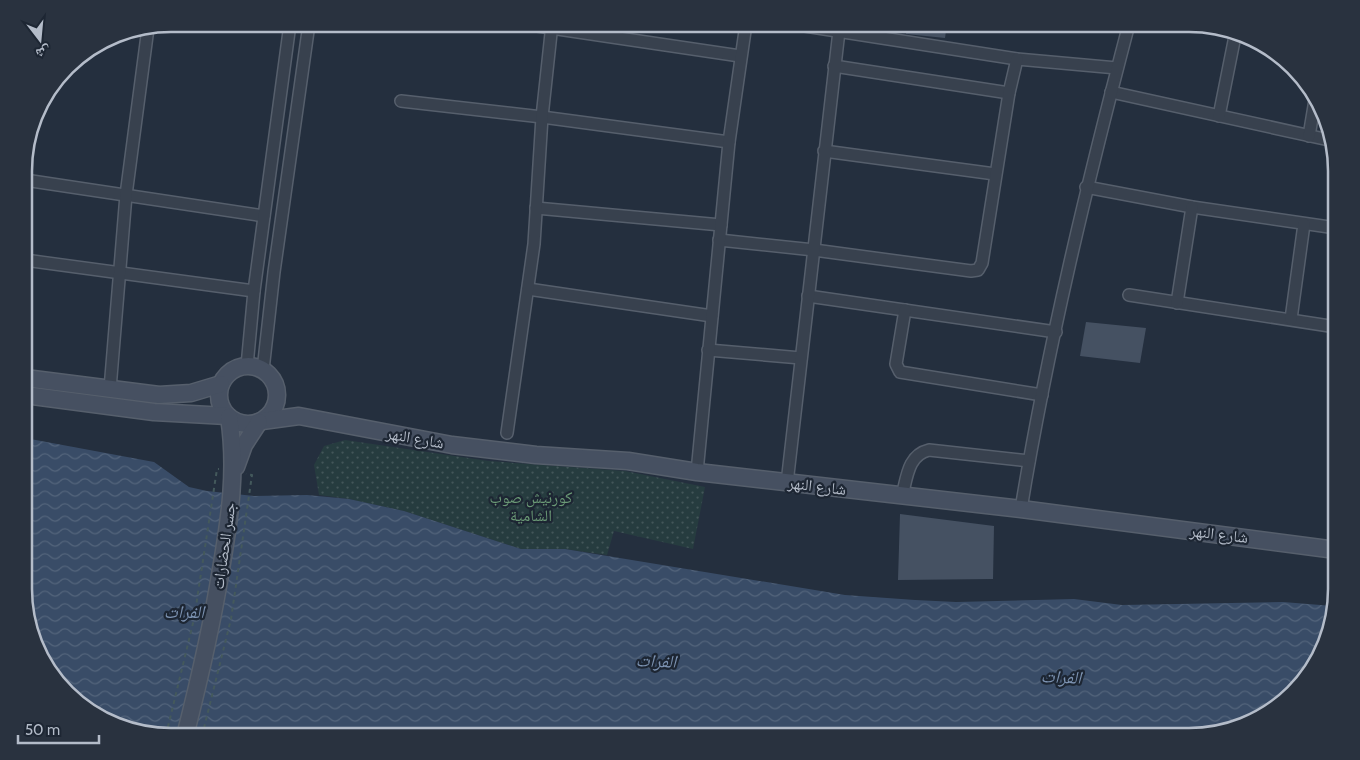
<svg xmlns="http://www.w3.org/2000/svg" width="1360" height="760" font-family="Cabin,'Noto Naskh Arabic',sans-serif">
	<defs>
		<pattern id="grass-dots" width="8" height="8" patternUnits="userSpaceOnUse" patternTransform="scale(1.25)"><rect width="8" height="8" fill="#263c3f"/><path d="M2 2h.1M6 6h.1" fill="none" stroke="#435659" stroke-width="1.8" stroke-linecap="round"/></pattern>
		<pattern id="water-waves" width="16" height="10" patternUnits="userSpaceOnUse" patternTransform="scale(1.25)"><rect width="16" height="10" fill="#394c67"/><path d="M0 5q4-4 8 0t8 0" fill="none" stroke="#53647b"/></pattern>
	</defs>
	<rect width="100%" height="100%" fill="#242f3e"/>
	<polygon fill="url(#grass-dots)" points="345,440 489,461 625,471 705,487 693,549 614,531 607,555 565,549 521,549 404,511 349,499 319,495 314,465 324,446"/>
	<polygon fill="url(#water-waves)" points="25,438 154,462 189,487 207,491 254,496 307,495 349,499 404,511 521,549 565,549 845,595 915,600 956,602 1074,599 1122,605 1283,602 1333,606 1317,662 1263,716 1198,736 171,736 98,717 48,670 25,608"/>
	<g fill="#455162">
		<polygon points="908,24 947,24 945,38 906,34"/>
		<polygon points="1086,322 1146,328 1140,363 1080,356"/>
		<polygon points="900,514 994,526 993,579 898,580"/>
	</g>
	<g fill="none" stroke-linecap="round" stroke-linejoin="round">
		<g stroke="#565f6c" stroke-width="14">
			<g id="minor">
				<polyline points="524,24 740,56"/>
				<polyline points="792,24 1017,59 1117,68"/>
				<polyline points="834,66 1009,93"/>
				<polyline points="1111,92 1329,140"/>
				<polyline points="401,101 542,117 729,142"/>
				<polyline points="1219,116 1235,36"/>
				<polyline points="1309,136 1315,100"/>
				<polyline points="824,151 995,174"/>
				<polyline points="25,180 264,216"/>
				<polyline points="1086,187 1192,207 1336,228"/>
				<polyline points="536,208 721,225"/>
				<polyline points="719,240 814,250 971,271 978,270 982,263 1009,93 1017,59"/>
				<polyline points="25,260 254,291"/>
				<polyline points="528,289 712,316"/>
				<polyline points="1129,295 1336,327"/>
				<polyline points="808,296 1056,332"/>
				<polyline points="1177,303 1192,207"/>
				<polyline points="905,310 896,364 900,372 1042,395"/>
				<polyline points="1291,319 1304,224"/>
				<polyline points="708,350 801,358"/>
				<polyline points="247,366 254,291 290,24"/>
				<polyline points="263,370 274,272 309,24"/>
				<polyline points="110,389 126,195 148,28"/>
				<polyline points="507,433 534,244 542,117 552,24"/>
				<polyline points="697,472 729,142 746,24"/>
				<polyline points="787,483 839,31"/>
				<path d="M 902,496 C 907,477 908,455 929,450 L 1029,461"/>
				<path d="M 1021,509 C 1048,345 1087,184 1129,24"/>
			</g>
		</g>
		<g stroke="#565f6c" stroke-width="19">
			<g id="secondary">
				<circle cx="248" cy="395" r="29"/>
				<polyline points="25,378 159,395 191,393 221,384"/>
				<polyline points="25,395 154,412 227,416"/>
				<polyline points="262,421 299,416 452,445 536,455 628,461 697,472 1021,509 1336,550"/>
				<polyline points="236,467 244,445 259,422"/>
				<path d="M 185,736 C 199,681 212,625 221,569 C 230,517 237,469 229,417"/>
			</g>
		</g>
		<g stroke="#44595c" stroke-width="2" stroke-dasharray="4 4" stroke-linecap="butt">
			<polyline points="166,735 194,619 217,469 219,469"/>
			<polyline points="202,736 231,619 252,475 246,474"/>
		</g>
		<use href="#minor" stroke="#38414e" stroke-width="11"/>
		<use href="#secondary" stroke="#465061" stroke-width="16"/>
	</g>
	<g text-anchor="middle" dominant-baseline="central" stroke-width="4.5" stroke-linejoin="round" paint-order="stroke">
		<g font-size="16" fill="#b4bcc9" stroke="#1d2633">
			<text transform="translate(415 438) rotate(10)">شارع النهر</text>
			<text transform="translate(817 486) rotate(7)">شارع النهر</text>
			<text transform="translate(1219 534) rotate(7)">شارع النهر</text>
			<text transform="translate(224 546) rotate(-82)">جسر الحضارات</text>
		</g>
		<g font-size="16" fill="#6b9a76" stroke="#1d2633">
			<text x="531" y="497">كورنيش صوب<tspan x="531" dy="18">الشامية</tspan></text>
		</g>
		<g font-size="18" font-style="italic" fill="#7c92b1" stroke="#1d2633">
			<text x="184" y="612">الفرات</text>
			<text transform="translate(656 661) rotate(2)">الفرات</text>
			<text transform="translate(1061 677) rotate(2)">الفرات</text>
		</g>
	</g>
	<path d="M0 0H1360V760H0ZM171 32H1189A139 139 0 0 1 1328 171V589A139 139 0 0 1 1189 728H171A139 139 0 0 1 32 589V171A139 139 0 0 1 171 32Z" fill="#29323f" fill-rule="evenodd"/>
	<path fill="none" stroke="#b4bcc9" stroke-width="2.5" d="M171 32H1189A139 139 0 0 1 1328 171V589A139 139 0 0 1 1189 728H171A139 139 0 0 1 32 589V171A139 139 0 0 1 171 32Z"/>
	<g transform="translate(40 40) rotate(164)" stroke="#1d2633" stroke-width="4" paint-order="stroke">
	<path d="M0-4L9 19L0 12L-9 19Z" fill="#b4bcc9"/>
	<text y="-8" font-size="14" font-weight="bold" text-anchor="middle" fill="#b4bcc9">ش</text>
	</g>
	<path d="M18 735v8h81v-8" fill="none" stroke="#b4bcc9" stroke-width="2.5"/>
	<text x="25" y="735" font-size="15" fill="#b4bcc9" stroke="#1d2633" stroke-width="4" paint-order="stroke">50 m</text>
</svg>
